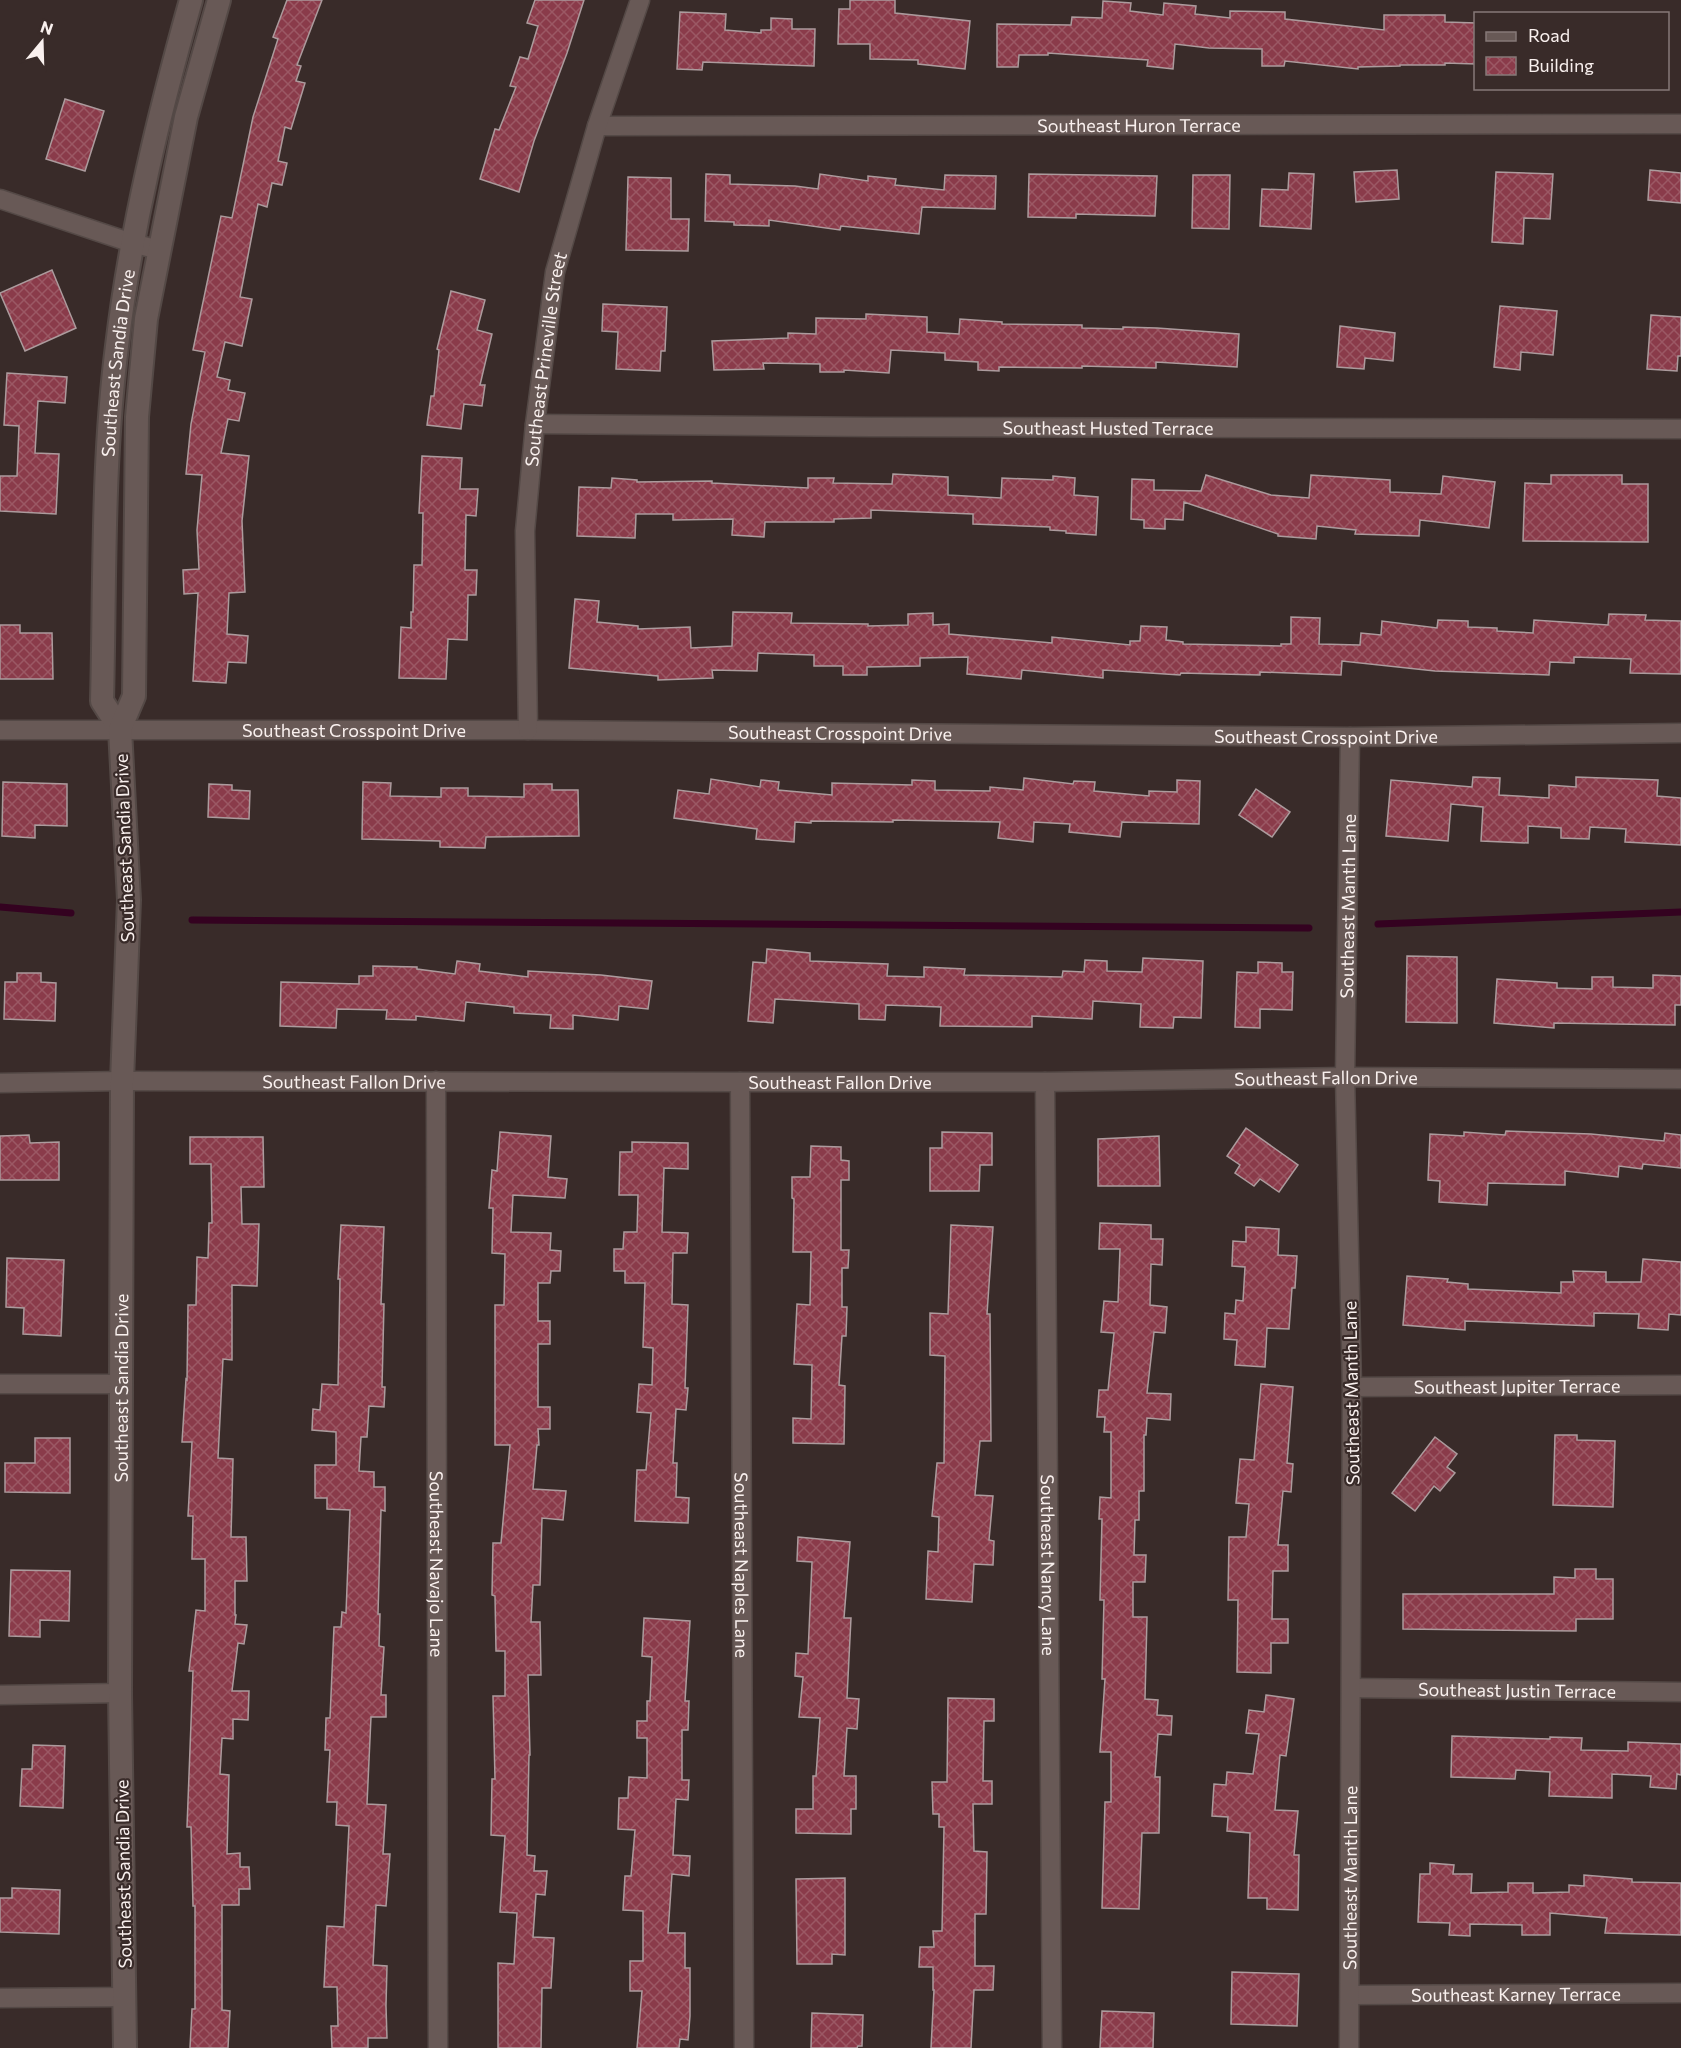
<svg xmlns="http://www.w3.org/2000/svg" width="1681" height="2048" font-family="Commissioner,sans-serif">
	<defs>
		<pattern id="building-cross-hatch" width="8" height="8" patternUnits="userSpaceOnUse" patternTransform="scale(1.5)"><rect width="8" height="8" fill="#8a3b4a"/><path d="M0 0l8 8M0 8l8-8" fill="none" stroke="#9b5864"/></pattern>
	</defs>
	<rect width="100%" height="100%" fill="#392b29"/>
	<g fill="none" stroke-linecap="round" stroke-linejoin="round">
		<g stroke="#340220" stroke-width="7">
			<polyline points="0,907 71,913"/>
			<polyline points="192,920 1309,928"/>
			<polyline points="1378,924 1681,912"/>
		</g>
	</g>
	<g fill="url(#building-cross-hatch)" stroke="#ac9b9d" stroke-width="1.5">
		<polygon points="287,0 322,0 297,65 301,66 296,81 305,83 291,129 285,127 278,161 287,163 282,185 272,183 267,207 258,204 240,297 252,299 242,346 225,342 217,377 230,380 228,390 245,393 239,421 228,419 221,453 249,456 242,521 245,592 229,593 227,634 248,636 246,663 228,662 226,683 193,681 198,593 184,594 183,570 199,569 197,530 202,475 186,474 191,424 205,352 193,350 221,216 232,218 253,117 278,39 273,37"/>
		<polygon points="535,0 584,0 567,53 534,141 519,192 480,179 495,129 499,130 516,87 510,86 520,57 528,59 538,26 527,23"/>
		<polygon points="850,0 895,0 895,13 970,21 965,69 918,64 918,60 870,59 870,44 838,44 839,9 850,9"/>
		<polygon points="1103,1 1131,3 1130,11 1163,15 1164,3 1196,6 1195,14 1230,18 1230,11 1285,12 1285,19 1384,30 1384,15 1445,15 1445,22 1476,23 1476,64 1445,63 1445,65 1400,65 1400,66 1358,67 1358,69 1285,61 1284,66 1262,66 1262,49 1209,48 1175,44 1173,69 1147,66 1148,60 1048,53 1048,55 1019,55 1018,67 997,67 997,24 1071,25 1072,17 1102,18"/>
		<polygon points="680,12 726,14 725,30 761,33 761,30 771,30 771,18 792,19 792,29 815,29 814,66 703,62 702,70 677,69"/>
		<polygon points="65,99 104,111 85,171 46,159"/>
		<polygon points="1397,170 1399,199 1356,202 1354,172"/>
		<polygon points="1650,170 1681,173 1681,203 1648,200"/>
		<polygon points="1496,172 1553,174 1550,219 1524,218 1523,244 1492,242"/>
		<polygon points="1289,173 1314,174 1311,229 1260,226 1262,189 1288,190"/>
		<polygon points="706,174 730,175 730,184 795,186 818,189 820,174 868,181 868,176 896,179 895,185 944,190 945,175 996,176 995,209 922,207 919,234 841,226 840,230 769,220 769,226 734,225 734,222 705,221"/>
		<polygon points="1029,174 1157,176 1155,216 1076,214 1076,218 1028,217"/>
		<polygon points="1193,175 1230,175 1229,229 1192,228"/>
		<polygon points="628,177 671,178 671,219 689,219 688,251 626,250"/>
		<polygon points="52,270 76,328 25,351 0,293"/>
		<polygon points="451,291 485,300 477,330 492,334 480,385 485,385 482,406 464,404 461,429 427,425 431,396 434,396 439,350 437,349"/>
		<polygon points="603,304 667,307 665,351 661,351 660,371 616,369 618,332 602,331"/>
		<polygon points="1500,306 1557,311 1553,355 1521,352 1520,370 1494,367"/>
		<polygon points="866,314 927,317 927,332 959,334 960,319 1002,322 1002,324 1082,325 1082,328 1123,329 1123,327 1157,328 1239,334 1237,367 1156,362 1156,368 1082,366 1082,368 999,367 999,371 978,370 978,362 945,360 945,353 891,350 889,373 844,370 844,372 820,372 820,364 763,363 764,369 714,370 712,341 788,338 788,333 816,334 816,318 866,319"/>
		<polygon points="1651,315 1681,317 1681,356 1678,356 1677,371 1647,369"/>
		<polygon points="1340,326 1395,333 1393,361 1365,358 1364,369 1337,367"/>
		<polygon points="7,373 67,377 65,403 38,401 35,453 59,454 56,514 0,511 0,476 17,476 19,426 4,425"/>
		<polygon points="422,456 462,458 460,489 478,489 476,516 466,515 465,570 477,570 476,595 468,595 467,640 448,639 446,679 399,678 401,627 411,628 411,612 413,612 414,565 422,565 423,513 419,513"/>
		<polygon points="893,474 948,477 948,495 1001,498 1002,478 1053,480 1053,476 1075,478 1074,495 1098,497 1096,535 1066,533 1066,531 1050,530 1050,527 973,524 973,514 871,510 871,518 834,519 834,522 765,522 764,537 732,535 733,519 673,520 673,514 636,514 635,538 577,536 579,487 611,488 612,478 637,480 637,482 712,481 712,483 808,488 808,478 834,478 833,483 892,484"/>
		<polygon points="1206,475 1271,495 1309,498 1311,475 1390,480 1390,492 1441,494 1443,476 1495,482 1489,528 1420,520 1419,536 1355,534 1356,530 1317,526 1316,539 1278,536 1278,534 1184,502 1183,520 1165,519 1165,529 1144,528 1144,520 1131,519 1132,479 1154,480 1154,490 1201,491"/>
		<polygon points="1551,475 1622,475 1622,484 1648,484 1648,542 1523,541 1525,483 1551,484"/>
		<polygon points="575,599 599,601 597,622 638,626 638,629 690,627 691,648 732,646 733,612 792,613 791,623 868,624 868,626 908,625 908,614 933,613 933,625 949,624 949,634 1052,643 1052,637 1130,645 1130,641 1140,641 1141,626 1167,627 1166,640 1183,642 1183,644 1281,646 1281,644 1291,644 1291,617 1320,618 1319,644 1360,645 1361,633 1381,635 1382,621 1437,628 1438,620 1468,621 1468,627 1497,628 1497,631 1533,633 1534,620 1608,625 1609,614 1646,615 1645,620 1681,621 1681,674 1630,673 1631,659 1574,657 1574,663 1550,662 1549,675 1435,671 1342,661 1341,675 1260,672 1260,675 1181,673 1180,675 1103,670 1103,678 1022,670 1021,679 967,674 968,657 920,658 920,666 867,667 867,675 843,675 843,666 814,666 814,655 758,653 757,671 712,670 713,678 658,680 658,676 569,668"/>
		<polygon points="0,625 20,625 20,633 52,633 53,679 0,679"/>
		<polygon points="1473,777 1500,778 1499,795 1549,798 1549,785 1576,787 1576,777 1658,780 1657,796 1681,798 1681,845 1625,842 1626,829 1590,827 1589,839 1561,838 1561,828 1528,826 1528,843 1481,841 1483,807 1451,804 1448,841 1386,836 1391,780 1472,787"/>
		<polygon points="1024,778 1073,784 1074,781 1095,782 1094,791 1149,796 1149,791 1177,792 1177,780 1200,781 1199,824 1122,822 1120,837 1069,832 1070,824 1034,822 1033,842 998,838 1000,822 893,820 893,822 811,821 811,823 795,822 794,842 756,839 757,829 674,818 678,790 709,794 711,779 760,787 761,780 779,782 778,790 832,795 832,783 912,785 912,780 935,781 935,790 990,791 990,787 1023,790"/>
		<polygon points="3,782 67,784 67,826 35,825 35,838 2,836"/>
		<polygon points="363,782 391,783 390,796 441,797 441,788 468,788 468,796 524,797 524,784 552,784 552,790 578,790 579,836 486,837 485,848 440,847 440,841 362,839"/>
		<polygon points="209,784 232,785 232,790 250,791 249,819 208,817"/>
		<polygon points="1256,789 1290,812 1272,837 1239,815"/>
		<polygon points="767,949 810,953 810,961 888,964 887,976 924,977 924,967 965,969 964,975 1062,977 1063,971 1084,972 1085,960 1107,961 1107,971 1142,972 1143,958 1203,961 1201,1018 1174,1017 1173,1028 1140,1027 1141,1004 1093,1001 1092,1019 1032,1016 1032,1027 940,1026 941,1007 886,1005 885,1020 859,1019 859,1004 775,999 773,1023 748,1021 753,962 766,963"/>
		<polygon points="1407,956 1457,957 1457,1023 1406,1022"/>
		<polygon points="457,961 480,964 479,971 528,977 528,971 601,975 652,981 648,1009 619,1006 618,1020 573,1015 573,1029 550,1028 551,1015 514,1013 514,1007 466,1002 464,1021 416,1016 416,1020 386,1019 387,1010 337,1009 336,1028 280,1026 281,982 359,984 359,976 373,976 373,966 417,967 417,969 455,974"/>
		<polygon points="1258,962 1282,963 1282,972 1293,972 1292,1010 1260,1009 1260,1028 1235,1027 1237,972 1258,973"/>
		<polygon points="17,973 41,973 41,982 56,983 55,1021 4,1019 5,982 17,982"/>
		<polygon points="1653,975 1681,976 1681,1005 1675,1005 1675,1025 1554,1023 1554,1028 1494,1023 1497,979 1557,983 1557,988 1592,989 1592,977 1613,977 1613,987 1653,988"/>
		<polygon points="1246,1128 1298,1165 1279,1192 1260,1179 1254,1186 1235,1173 1240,1165 1227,1156"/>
		<polygon points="1506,1131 1591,1134 1664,1141 1665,1133 1681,1135 1681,1168 1643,1164 1642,1169 1619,1166 1618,1177 1565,1171 1565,1185 1488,1183 1487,1205 1439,1202 1440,1181 1428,1180 1430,1134 1464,1136 1464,1132 1505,1135"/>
		<polygon points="500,1132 551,1136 548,1177 567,1179 565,1198 513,1195 511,1232 551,1233 550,1250 561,1251 560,1271 551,1271 550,1283 538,1283 538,1321 550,1321 550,1344 538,1344 538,1407 550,1407 550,1429 538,1429 539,1445 537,1445 533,1489 566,1491 563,1520 542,1518 540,1585 533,1585 531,1622 540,1622 541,1675 528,1675 530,1755 529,1755 527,1855 535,1856 534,1871 547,1871 545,1895 536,1894 533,1937 554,1938 551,1988 542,1988 541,2048 498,2048 498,1963 514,1964 517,1913 500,1912 505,1836 491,1835 492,1779 495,1779 493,1696 505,1696 505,1651 496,1651 495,1596 492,1595 493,1543 501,1543 510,1445 495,1445 495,1305 504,1305 505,1254 492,1253 493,1208 489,1208 492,1170 497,1171"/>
		<polygon points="942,1132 992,1133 992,1165 980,1165 979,1191 930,1191 930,1148 942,1148"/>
		<polygon points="29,1135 30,1143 59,1142 59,1180 0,1180 0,1136"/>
		<polygon points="1159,1136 1160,1186 1098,1186 1098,1139"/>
		<polygon points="190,1137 263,1137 264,1187 241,1187 242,1224 259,1224 257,1286 232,1285 232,1360 223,1359 218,1458 233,1459 231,1537 246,1537 247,1581 235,1581 235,1615 236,1615 235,1624 247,1625 244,1644 238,1643 232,1691 249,1691 248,1720 233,1719 233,1739 222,1738 220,1774 229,1775 227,1854 240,1853 240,1867 249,1867 250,1889 239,1889 239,1905 222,1905 222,2010 230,2011 228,2048 190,2048 192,2009 195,2009 195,1906 193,1906 191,1827 187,1827 193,1671 189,1671 196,1610 205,1611 205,1559 192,1559 193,1516 188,1516 192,1442 182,1442 186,1379 187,1380 188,1305 196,1305 197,1257 208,1258 209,1223 212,1223 211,1164 190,1164"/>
		<polygon points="632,1142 688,1143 688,1169 664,1168 662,1232 688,1233 687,1253 673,1253 672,1304 688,1305 685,1388 688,1388 686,1410 676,1409 673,1463 677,1463 676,1497 689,1498 688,1523 635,1521 637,1470 646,1470 651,1413 637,1412 639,1384 652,1385 653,1348 643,1347 645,1283 625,1283 625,1271 614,1271 614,1249 623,1249 624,1232 637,1232 638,1195 619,1195 620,1152 632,1152"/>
		<polygon points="811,1146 841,1147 841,1160 849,1161 849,1180 841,1180 841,1250 849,1250 848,1268 842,1268 842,1307 847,1307 846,1336 842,1336 839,1385 845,1386 844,1444 793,1443 793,1418 811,1419 812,1365 794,1364 797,1304 810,1305 811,1252 793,1252 794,1199 792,1198 792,1177 810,1177"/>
		<polygon points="1100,1223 1151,1225 1151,1239 1163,1239 1162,1265 1151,1264 1150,1305 1167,1307 1165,1333 1154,1332 1147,1393 1171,1394 1170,1420 1147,1418 1146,1435 1144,1435 1144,1491 1139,1491 1139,1520 1135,1520 1134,1555 1146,1555 1145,1582 1133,1582 1133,1617 1147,1617 1145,1699 1158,1700 1157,1715 1172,1716 1171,1735 1158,1734 1155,1777 1160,1777 1159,1833 1142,1833 1139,1909 1102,1908 1105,1802 1111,1802 1111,1752 1100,1752 1105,1679 1102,1679 1104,1600 1100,1600 1102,1519 1099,1519 1100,1497 1111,1498 1111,1432 1104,1432 1105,1417 1097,1417 1099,1390 1108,1390 1114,1333 1101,1332 1104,1301 1118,1302 1120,1249 1099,1249"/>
		<polygon points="341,1225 384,1227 381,1304 384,1304 382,1387 385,1387 384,1407 369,1406 367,1437 361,1437 359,1471 374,1472 374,1487 385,1487 385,1511 381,1510 378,1614 380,1614 379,1646 384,1647 381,1695 386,1695 386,1717 371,1717 367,1804 386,1805 383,1854 390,1854 386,1906 376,1905 373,1965 387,1966 386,2006 387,2038 368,2038 368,2048 332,2048 331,2026 338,2026 337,1987 324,1987 327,1926 344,1927 349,1826 336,1825 337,1802 327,1802 330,1750 325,1750 326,1718 330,1718 334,1627 341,1627 342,1612 346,1613 350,1510 327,1509 327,1498 315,1498 315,1465 336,1465 336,1432 312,1430 313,1409 320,1410 322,1384 338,1385 340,1279 338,1279"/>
		<polygon points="951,1225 993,1227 987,1314 990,1314 991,1441 980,1441 975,1495 993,1496 989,1540 994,1541 993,1565 974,1564 972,1602 926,1599 928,1551 938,1552 939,1517 932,1516 937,1463 944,1463 945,1356 930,1355 930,1313 948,1314"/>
		<polygon points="1246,1227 1279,1229 1278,1255 1297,1256 1295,1288 1292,1288 1289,1329 1267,1328 1265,1367 1235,1365 1237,1340 1224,1339 1225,1313 1235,1314 1236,1300 1243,1301 1245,1267 1232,1266 1233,1241 1246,1242"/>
		<polygon points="7,1258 64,1260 61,1336 23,1334 24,1308 6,1307"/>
		<polygon points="1643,1259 1681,1262 1681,1315 1669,1314 1668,1330 1638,1328 1639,1314 1594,1313 1594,1326 1465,1321 1465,1330 1403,1325 1407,1276 1448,1279 1447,1282 1468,1284 1468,1289 1561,1293 1561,1282 1574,1282 1573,1271 1606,1272 1606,1282 1641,1282"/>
		<polygon points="1261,1384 1293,1387 1287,1463 1293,1464 1291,1492 1283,1491 1278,1545 1288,1545 1288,1571 1273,1571 1272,1619 1288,1619 1288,1643 1271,1643 1271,1673 1237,1672 1238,1600 1228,1600 1229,1537 1246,1537 1249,1504 1236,1503 1240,1459 1254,1460"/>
		<polygon points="1555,1435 1577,1435 1577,1440 1615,1441 1613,1507 1553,1505"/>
		<polygon points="1435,1437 1457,1454 1447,1467 1455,1473 1440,1491 1434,1486 1415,1511 1392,1493"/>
		<polygon points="35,1438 70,1438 70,1493 5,1492 5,1463 35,1463"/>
		<polygon points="798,1537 850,1542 844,1618 851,1618 847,1698 859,1699 857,1729 847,1728 844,1776 856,1776 856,1809 851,1809 851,1834 796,1833 796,1809 813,1809 813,1776 816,1776 820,1718 799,1717 803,1677 795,1676 796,1653 808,1654 812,1562 797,1561"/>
		<polygon points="1575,1569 1596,1569 1596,1579 1613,1579 1613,1619 1576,1619 1576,1631 1403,1629 1403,1594 1554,1594 1554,1577 1575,1578"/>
		<polygon points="11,1570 70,1571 69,1621 40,1620 40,1637 9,1636"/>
		<polygon points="644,1618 690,1621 685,1701 689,1701 688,1730 682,1730 682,1780 689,1780 688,1800 676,1799 673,1855 690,1856 689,1876 672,1874 668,1933 685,1933 685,1968 690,1968 690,2016 688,2040 680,2039 679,2048 637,2048 642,1991 630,1991 630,1961 643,1961 643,1911 623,1910 625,1876 631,1876 635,1830 618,1829 619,1798 628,1798 629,1777 647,1778 647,1738 637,1738 637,1721 647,1721 647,1701 650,1701 652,1657 642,1656"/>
		<polygon points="1266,1695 1294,1699 1286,1756 1280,1755 1275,1810 1298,1811 1294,1855 1299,1855 1298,1910 1267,1909 1267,1898 1248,1898 1250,1833 1227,1831 1228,1817 1212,1816 1214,1784 1226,1785 1227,1772 1253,1774 1259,1734 1246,1733 1249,1710 1264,1712"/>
		<polygon points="948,1698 994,1699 994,1721 984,1721 983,1781 992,1781 992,1804 973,1804 974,1851 987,1852 986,1914 975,1914 975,1966 994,1966 993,1990 974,1990 971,2048 931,2048 934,1990 933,1990 933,1967 919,1967 920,1947 934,1947 933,1931 942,1931 944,1827 939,1827 939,1814 933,1814 932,1782 947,1782"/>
		<polygon points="1452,1736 1550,1739 1550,1737 1582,1738 1581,1750 1628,1751 1628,1742 1681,1744 1681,1775 1677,1774 1676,1789 1650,1787 1651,1776 1612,1774 1612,1798 1549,1796 1550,1772 1516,1770 1515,1779 1451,1777"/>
		<polygon points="33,1745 65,1746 63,1808 20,1806 22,1769 32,1769"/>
		<polygon points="1430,1863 1454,1865 1453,1874 1472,1874 1471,1893 1508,1892 1508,1883 1533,1883 1533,1893 1569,1892 1569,1885 1584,1886 1584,1875 1632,1879 1632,1882 1681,1883 1681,1935 1605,1933 1607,1918 1550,1913 1550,1935 1522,1935 1522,1925 1470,1924 1470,1936 1449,1935 1450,1923 1418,1922 1420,1874 1430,1874"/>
		<polygon points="845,1878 845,1955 832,1954 832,1964 797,1964 796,1879"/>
		<polygon points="12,1888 60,1890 59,1934 0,1932 0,1898 12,1898"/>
		<polygon points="1232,1972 1299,1974 1297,2026 1231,2024"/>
		<polygon points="1102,2011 1154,2013 1153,2048 1100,2048"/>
		<polygon points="812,2013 863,2015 862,2046 858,2046 857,2048 811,2048"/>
	</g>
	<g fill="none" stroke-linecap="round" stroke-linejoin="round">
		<g stroke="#544946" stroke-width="21">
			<g id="minor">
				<path id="s1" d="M 597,126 L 1681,124"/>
				<polyline points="0,199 132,243 159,250"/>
				<path id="s2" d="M 535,424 L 872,427 L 1681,429"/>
				<path id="s3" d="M 0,730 L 528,730 L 1350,737 L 1681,733"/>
				<path id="s4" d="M 528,730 L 525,531 L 535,424 L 555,272 L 597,126 L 640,0"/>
				<path id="s5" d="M 436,1081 L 438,2048"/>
				<path id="s6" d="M 740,1082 L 744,2048"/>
				<path id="s7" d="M 1045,1082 L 1052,2048"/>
				<path id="s8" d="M 0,1083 L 122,1081 L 740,1082 L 1045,1082 L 1345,1077 L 1681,1079"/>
				<polyline points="0,1384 121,1384"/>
				<path id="s9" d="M 1352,1387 L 1681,1385"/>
				<path id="s10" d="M 1352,1688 L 1681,1692"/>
				<polyline points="0,1695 120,1693"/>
				<path id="s11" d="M 1351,1995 L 1681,1993"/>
				<polyline points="0,1998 125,1997"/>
				<path id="s12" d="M 1349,2048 L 1352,1387 L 1345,1077 L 1350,737"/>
			</g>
		</g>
		<g stroke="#544946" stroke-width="26">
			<g id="tertiary">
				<path id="s13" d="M 120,729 L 102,701 C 105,583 102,464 117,346 C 131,228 159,114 191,0"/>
				<path id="s14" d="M 125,2048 L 120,1693 L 122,1081 L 129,900 L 120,729 L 134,696 L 137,417 L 146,319 L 186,117 L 219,0"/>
			</g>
		</g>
		<use href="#minor" stroke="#685956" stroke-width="18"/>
		<use href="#tertiary" stroke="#685956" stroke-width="22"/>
	</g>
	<g text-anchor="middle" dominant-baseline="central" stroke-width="4.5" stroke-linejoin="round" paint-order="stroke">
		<g font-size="18" fill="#f9f0ee" stroke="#392b29">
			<text stroke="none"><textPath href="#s1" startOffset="542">Southeast Huron Terrace</textPath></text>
			<text stroke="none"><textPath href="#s4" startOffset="372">Southeast Prineville Street</textPath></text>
			<text stroke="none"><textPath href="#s13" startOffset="372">Southeast Sandia Drive</textPath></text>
			<text stroke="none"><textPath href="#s2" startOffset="573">Southeast Husted Terrace</textPath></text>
			<text stroke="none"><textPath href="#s3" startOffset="354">Southeast Crosspoint Drive</textPath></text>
			<text stroke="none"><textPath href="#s3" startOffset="840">Southeast Crosspoint Drive</textPath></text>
			<text stroke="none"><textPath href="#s3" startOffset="1326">Southeast Crosspoint Drive</textPath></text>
			<text transform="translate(124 848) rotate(-92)">Southeast Sandia Drive</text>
			<text stroke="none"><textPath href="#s12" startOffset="1142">Southeast Manth Lane</textPath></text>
			<text stroke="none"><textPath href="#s8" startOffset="1326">Southeast Fallon Drive</textPath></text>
			<text stroke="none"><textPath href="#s8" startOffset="354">Southeast Fallon Drive</textPath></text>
			<text stroke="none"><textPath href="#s8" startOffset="840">Southeast Fallon Drive</textPath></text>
			<text stroke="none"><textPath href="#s9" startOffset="165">Southeast Jupiter Terrace</textPath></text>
			<text stroke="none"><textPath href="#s14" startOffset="660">Southeast Sandia Drive</textPath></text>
			<text transform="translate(1351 1393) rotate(-91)">Southeast Manth Lane</text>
			<text stroke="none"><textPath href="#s5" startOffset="483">Southeast Navajo Lane</textPath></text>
			<text stroke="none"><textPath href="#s6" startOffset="483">Southeast Naples Lane</textPath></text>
			<text stroke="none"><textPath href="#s7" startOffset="483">Southeast Nancy Lane</textPath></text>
			<text stroke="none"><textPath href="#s10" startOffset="165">Southeast Justin Terrace</textPath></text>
			<text transform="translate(123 1874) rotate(-91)">Southeast Sandia Drive</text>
			<text stroke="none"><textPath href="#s12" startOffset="170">Southeast Manth Lane</textPath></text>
			<text stroke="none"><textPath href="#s11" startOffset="165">Southeast Karney Terrace</textPath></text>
		</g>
	</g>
	<rect x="1474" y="12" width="195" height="78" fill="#392b29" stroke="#867a78" stroke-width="1.5"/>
	<rect x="1486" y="32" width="30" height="9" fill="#685956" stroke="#867a78" stroke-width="1.5"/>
	<text x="1528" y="42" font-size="18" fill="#f9f0ee">Road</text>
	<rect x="1486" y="57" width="30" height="18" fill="url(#building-cross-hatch)" stroke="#867a78" stroke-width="1.5"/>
	<text x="1528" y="72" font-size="18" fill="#f9f0ee">Building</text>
	<g transform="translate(42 42) rotate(19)" stroke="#392b29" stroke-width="4.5" paint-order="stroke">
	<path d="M0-4.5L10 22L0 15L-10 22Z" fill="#f9f0ee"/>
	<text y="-9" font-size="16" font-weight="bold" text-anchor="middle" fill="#f9f0ee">N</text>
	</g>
</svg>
